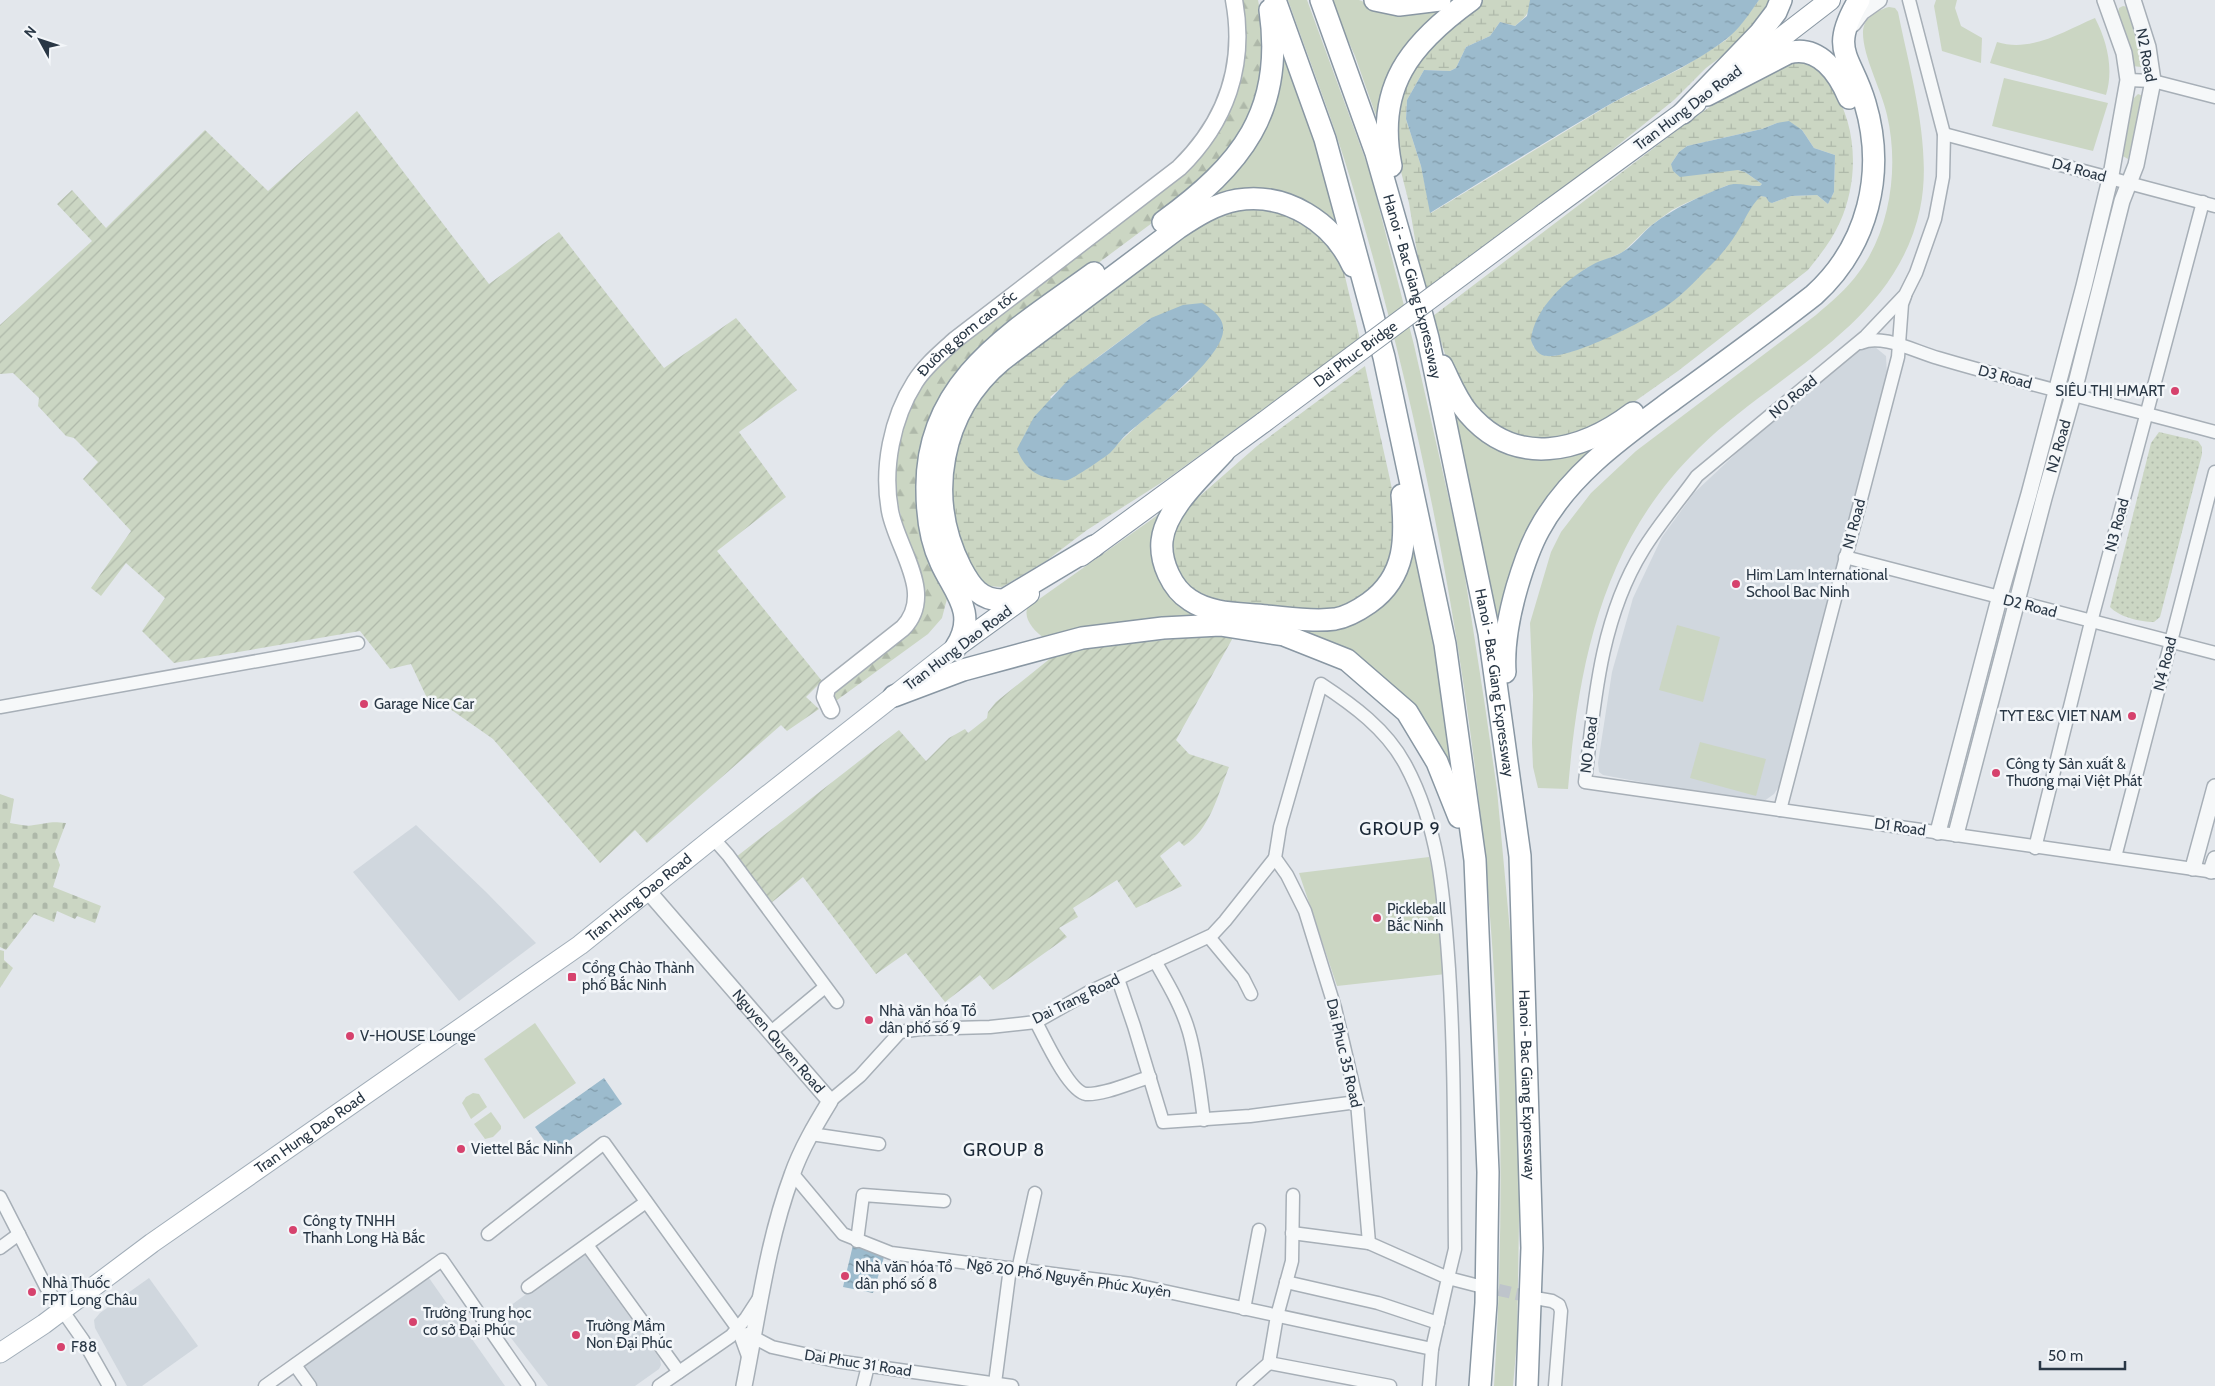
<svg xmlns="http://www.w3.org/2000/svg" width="2215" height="1386" font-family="Cabin,sans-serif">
	<defs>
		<pattern id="forest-firs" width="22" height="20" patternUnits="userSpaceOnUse" patternTransform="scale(1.25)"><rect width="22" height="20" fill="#cbd6c3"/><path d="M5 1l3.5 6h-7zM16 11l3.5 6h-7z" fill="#aeb8a9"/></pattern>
		<pattern id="wetland-marsh" width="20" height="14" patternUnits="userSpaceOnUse" patternTransform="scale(1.25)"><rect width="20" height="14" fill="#cbd6c3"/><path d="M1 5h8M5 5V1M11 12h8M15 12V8" fill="none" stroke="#aeb8a9"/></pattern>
		<pattern id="cemetery-stones" width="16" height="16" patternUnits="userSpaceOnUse" patternTransform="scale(1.25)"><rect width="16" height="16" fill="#cbd6c3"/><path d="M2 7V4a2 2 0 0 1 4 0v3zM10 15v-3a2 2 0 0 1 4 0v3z" fill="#aeb8a9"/></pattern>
		<pattern id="park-dots" width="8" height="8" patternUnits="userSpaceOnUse" patternTransform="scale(1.25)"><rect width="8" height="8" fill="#cbd6c3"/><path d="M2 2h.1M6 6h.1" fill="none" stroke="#aeb8a9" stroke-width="1.8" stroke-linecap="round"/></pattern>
		<pattern id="garden-furrows" width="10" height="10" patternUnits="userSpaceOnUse" patternTransform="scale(1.25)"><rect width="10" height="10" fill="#cbd6c3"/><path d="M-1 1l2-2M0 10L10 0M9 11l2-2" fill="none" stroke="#aeb8a9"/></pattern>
		<pattern id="water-ripples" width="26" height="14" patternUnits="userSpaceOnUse" patternTransform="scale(1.25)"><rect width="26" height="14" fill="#9cbbcd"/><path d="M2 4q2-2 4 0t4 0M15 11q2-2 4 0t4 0" fill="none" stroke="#7f99a8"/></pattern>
	</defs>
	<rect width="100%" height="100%" fill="#e3e7ec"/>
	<g fill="#d0d7de">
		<polygon points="1868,345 1875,347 1886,356 1887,375 1780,785 1774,794 1760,804 1603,775 1599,772 1598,763 1612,672 1633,598 1662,537 1694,493 1762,429 1862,347"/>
		<polygon points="416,825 486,892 536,943 459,1001 353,872"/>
		<polygon points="583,1252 660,1359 661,1365 659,1369 635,1386 548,1386 495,1317"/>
		<polygon points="149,1278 198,1346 142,1386 127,1386 95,1328 94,1320 100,1313"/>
		<polygon points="429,1278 505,1386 317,1386 303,1366"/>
	</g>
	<g fill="#cbd6c3">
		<path d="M 1288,0 L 1307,0 L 1370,172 L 1414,345 L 1462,557 L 1485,706 L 1497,790 L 1512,953 L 1520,1158 L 1517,1341 L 1513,1386 L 1494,1386 C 1520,979 1468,572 1351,181 C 1333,120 1309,60 1288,0 Z"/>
		<polygon points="1330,0 1359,0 1372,5 1430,7 1455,0 1381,130 1355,56"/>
		<polygon points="1936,0 1957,0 1955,8 1961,26 1982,38 1981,63 1942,51 1934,6"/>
		<polygon points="2123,6 2128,7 2141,49 2143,64 2141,67 2132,66 2118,13 2119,8"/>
		<path d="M 1889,7 L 1895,8 L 1898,12 C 1910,72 1933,149 1920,209 C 1895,326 1776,372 1699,448 C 1603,541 1579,660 1568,789 L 1538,788 L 1533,767 L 1532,743 L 1533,695 L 1530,623 L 1551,552 L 1561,532 L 1591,493 L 1636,451 L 1816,315 C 1831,302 1847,289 1859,272 C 1891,229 1899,166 1887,115 C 1882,91 1862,55 1863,31 C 1864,17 1878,10 1889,7 Z"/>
		<path d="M 2095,18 C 2107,41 2114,69 2106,95 L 1990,63 L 1997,42 C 2031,53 2064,31 2095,18 Z"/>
		<polygon points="1280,29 1350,244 1207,197"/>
		<polygon points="2004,78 2108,103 2093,151 1992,126"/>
		<polygon points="2138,94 2143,96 2128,159 2121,155 2121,150 2134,98"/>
		<polygon points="1449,398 1597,445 1554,497 1496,648"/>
		<path d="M 1172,505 L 1218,616 L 1044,638 C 1035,632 1022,618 1028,607 Z"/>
		<polygon points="1410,531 1427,595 1460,789 1403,701 1261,620"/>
		<polygon points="1677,625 1720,637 1703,702 1659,690"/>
		<polygon points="1700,742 1766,759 1756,796 1690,778"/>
		<polygon points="1429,857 1437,889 1446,974 1337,986 1299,873"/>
		<polygon points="535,1023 576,1083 524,1119 484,1059"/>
		<polygon points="473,1093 479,1094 487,1107 471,1119 462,1103 466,1097"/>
		<polygon points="491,1112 501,1126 501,1129 493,1137 485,1139 474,1124"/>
	</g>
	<path fill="url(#forest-firs)" d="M 1241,0 L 1258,0 L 1262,21 L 1265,76 L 1245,129 L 1187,197 L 1019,322 L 942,618 L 928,634 L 833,703 L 833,693 L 923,604 C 924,577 913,556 905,531 C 890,485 892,433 918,390 C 925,380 934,370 941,360 L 1159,190 L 1232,102 L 1245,61 L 1246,32 Z"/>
	<g fill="url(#wetland-marsh)" fill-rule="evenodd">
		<path d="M 1482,0 L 1530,0 C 1531,13 1524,18 1515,26 L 1500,22 L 1490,36 L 1466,47 L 1456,68 L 1450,71 L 1424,70 L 1407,100 L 1406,119 L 1421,166 L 1431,213 L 1614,102 L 1680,69 L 1704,54 L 1726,40 L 1741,24 L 1759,0 L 1774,0 L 1742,41 L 1706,68 L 1674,100 L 1576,179 L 1427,290 L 1418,258 L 1409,203 L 1394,144 L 1402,82 L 1442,30 Z"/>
		<path d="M 1804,60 C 1809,63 1814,65 1818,68 C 1824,72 1828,80 1831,86 C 1858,125 1859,180 1840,222 C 1832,240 1820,255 1808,270 L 1678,371 L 1597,428 L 1544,441 L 1512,434 L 1485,421 L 1451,373 L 1433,316 L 1688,122 L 1733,91 L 1772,66 ZM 1777,123 L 1802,130 L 1814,148 L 1835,155 L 1834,192 L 1828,204 L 1817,195 L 1791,196 L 1772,203 L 1766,197 L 1761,196 L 1753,203 L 1746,215 L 1573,351 L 1554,356 L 1543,355 L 1533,346 L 1532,333 L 1547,304 L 1585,269 L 1623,252 L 1649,227 L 1672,210 L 1686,203 L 1728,185 L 1760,186 L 1762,184 L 1745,172 L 1738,170 L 1671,164 L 1679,152 L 1687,146 L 1762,129 Z"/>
		<path d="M 1252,202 L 1320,229 L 1342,264 L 1360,339 L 1167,479 L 1087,530 L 1046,561 L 1002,587 L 986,586 L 965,565 L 945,487 L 975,393 L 1189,227 ZM 1151,318 L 1191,380 C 1163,404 1133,427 1108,454 L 1050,397 L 1098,357 Z"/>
		<path d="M 1365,366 C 1371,394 1377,421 1383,448 C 1391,485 1403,526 1391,564 C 1386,579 1360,601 1345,607 C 1322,617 1204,604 1186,586 C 1178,578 1173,560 1168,549 L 1181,514 L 1193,502 L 1257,446 Z"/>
	</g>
	<g fill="url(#cemetery-stones)">
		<path d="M 0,794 L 14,799 L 10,823 C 17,824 26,827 34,825 C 49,823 50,821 66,823 L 55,852 L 60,865 L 53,887 L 101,906 L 95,923 L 77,916 L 75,919 L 57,911 L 54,922 L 34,914 L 6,950 L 0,947 Z"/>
		<polygon points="0,950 4,951 4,960 13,968 0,988"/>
	</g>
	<path fill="url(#park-dots)" d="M 2159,432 L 2198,441 L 2202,447 L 2202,454 L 2160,617 L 2154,622 C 2141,622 2119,617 2110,607 L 2151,443 Z"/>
	<g fill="url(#garden-furrows)">
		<polygon points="357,111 489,284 559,232 664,368 736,318 797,390 739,432 786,497 717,551 822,681 806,697 819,709 787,731 781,725 647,843 635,830 600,863 493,739 433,697 427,698 411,664 390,669 360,631 174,663 142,631 165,598 126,563 101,596 91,588 131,531 83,479 98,462 74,438 66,436 38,406 39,398 13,373 0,374 0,325 92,241 57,204 72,190 106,228 205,130 268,191"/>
		<path d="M 1235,634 L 1176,740 L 1189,754 L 1229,767 C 1218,794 1210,830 1184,846 L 1179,841 L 1160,856 L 1182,886 L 1136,908 L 1117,880 L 1073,908 L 1078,917 L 1059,928 L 1067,937 L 993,990 L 980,975 L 945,1002 L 906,953 L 876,974 L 803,877 L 771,903 L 736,857 L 899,730 L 926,761 L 949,738 L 965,729 L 968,733 L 987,718 L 988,712 L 996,702 L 1052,657 L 1081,647 Z"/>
	</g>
	<g fill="url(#water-ripples)">
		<path d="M 1530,0 L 1759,0 C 1749,14 1739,30 1725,40 C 1690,67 1650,82 1612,103 C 1551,138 1490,176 1430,213 L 1421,166 L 1406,119 L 1407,100 L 1424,70 L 1450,71 L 1456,68 L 1466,47 L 1490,36 L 1500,22 L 1515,26 L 1527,16 Z"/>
		<path d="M 1789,121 L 1802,130 L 1814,148 L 1835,155 L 1834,192 L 1828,204 L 1817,195 L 1791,196 L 1772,203 L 1769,202 L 1766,197 L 1761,196 C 1749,207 1745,221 1736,234 C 1730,244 1721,255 1712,264 C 1699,277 1684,294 1668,305 C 1649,319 1563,364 1542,355 C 1536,352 1533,346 1531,340 C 1534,309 1566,279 1592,265 C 1602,259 1614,258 1624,251 C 1635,244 1642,233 1652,225 C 1674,208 1700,196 1726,186 C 1737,181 1749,187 1760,186 L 1762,184 L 1745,172 L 1738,170 L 1680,177 L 1673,171 L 1671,164 L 1679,152 L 1687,146 L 1762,129 L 1777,123 Z"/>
		<path d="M 1202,303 C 1213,310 1225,318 1223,332 C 1220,360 1150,415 1128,433 C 1121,439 1116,447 1110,453 C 1104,458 1074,478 1068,480 C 1065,481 1060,480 1057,479 C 1037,478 1024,468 1017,449 L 1034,417 L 1069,379 L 1151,318 L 1183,305 Z"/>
		<polygon points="604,1078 622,1104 553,1152 535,1127"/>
		<polygon points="853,1245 885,1254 873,1293 843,1287"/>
	</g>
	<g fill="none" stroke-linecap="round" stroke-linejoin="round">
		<polyline stroke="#bec4cb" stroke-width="12" stroke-dasharray="12 6" stroke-linecap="butt" points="1481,1286 1535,1298"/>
		<g stroke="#a7afb7" stroke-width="15">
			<g id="minor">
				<path d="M 1909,0 L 1944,134 L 1943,177 L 1935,219 L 1916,273 L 1905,295 L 1866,336 L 1697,476 C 1679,501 1659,524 1643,550 C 1600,619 1594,704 1585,782 L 2215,872"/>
				<polyline points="2128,80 2153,81 2215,97"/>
				<polyline points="1944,134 2215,206"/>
				<path d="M 1861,343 C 1881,333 1916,352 1938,358 C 2029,385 2123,407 2215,432"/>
				<polyline points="1845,557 2215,653"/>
				<polyline points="0,707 358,643"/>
				<polyline points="1780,810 1898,357 1902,304 1905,296"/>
				<polyline points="713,838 728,855 837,1002"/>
				<polyline points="2035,848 2091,622 2203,202"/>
				<polyline points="2115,857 2215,472"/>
				<polyline points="1209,937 1243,978 1251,994"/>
				<path d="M 1155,961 C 1168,984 1182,1007 1189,1032 C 1197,1060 1200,1091 1204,1120"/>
				<polyline points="1118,979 1134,1026 1163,1122 1250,1116 1357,1102"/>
				<path d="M 1036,1022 C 1044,1037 1069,1092 1086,1094 C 1104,1095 1132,1082 1150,1077"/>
				<polyline points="771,1032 825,987"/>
				<polyline points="830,1101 860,1076 900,1032 920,1029 990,1027 1036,1022 1089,992 1212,935 1225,921 1275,858"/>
				<polyline points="811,1134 879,1144"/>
				<polyline points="792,1173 843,1234 891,1253 1131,1284 1432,1349"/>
				<polyline points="0,1197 46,1287 83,1340 109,1386"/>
				<polyline points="1292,1233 1369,1243"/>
				<polyline points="488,1234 604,1143 738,1329 749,1359"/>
				<polyline points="857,1241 863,1195 944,1201"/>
				<polyline points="587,1245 679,1372"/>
				<polyline points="0,1248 19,1234"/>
				<polyline points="1018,1270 1035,1193"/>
				<polyline points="1286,1282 1378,1303 1438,1323"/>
				<polyline points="528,1287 646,1202"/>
				<polyline points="1535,1298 1552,1301 1559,1305 1561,1311 1555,1386"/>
				<polyline points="1244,1309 1259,1230"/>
				<polyline points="747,1334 772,1347 836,1361 1012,1386"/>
				<polyline points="1269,1363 1390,1386"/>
				<polyline points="295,1365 310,1386"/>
				<polyline points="995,1383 1010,1268"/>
				<polyline points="265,1386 442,1260 529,1386"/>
				<polyline points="659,1386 731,1336 746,1318 759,1298"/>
				<polyline points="863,1386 868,1366"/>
				<polyline points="1243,1386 1269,1363 1277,1316 1292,1261 1293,1195"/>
				<path d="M 1429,1386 L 1432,1349 L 1448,1278 L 1369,1243 L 1357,1102 L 1335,1008 L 1305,911 L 1287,875 L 1275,858 L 1280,827 L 1321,684 C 1353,705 1386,729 1405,764 C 1440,829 1444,898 1449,969 C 1455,1062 1454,1156 1455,1249 L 1448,1278 L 1479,1286"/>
			</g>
		</g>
		<g stroke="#a7afb7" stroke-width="18">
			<g id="tertiary">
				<polyline points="1853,24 1862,12 1879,0"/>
				<polyline points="1938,832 1999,599 2029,494 2084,286 2111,175 2128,80 2124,53 2105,0"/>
				<path id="s1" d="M 1956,834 L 2044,498 L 2073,395 L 2122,201 L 2136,165 L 2153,81 L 2148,47 L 2133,0"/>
				<polyline points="2193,868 2215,787"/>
				<polyline points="2211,871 2215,859"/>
				<path id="s2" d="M 648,891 L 830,1101 C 816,1124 801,1149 792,1175 C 767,1242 758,1316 744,1386"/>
			</g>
		</g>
		<g stroke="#a7afb7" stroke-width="19">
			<g id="secondary">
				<path id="s3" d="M 831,710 L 825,697 L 827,688 L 903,628 C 936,594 897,549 890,511 C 882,468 892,418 915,382 C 925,366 941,353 955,340 L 1179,168 C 1226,122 1246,65 1234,0"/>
			</g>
		</g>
		<g stroke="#a1adb8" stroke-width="21">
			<g id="primary">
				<path id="s4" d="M 0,1353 L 44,1324 L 152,1243 L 580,945 L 713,838 L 956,647"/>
			</g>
		</g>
		<g stroke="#8997a3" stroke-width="22">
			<g id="trunk">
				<polyline points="1733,75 1830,0"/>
				<polyline points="1544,214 1696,103"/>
				<polyline points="1081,556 1264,422"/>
				<polyline points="956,647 1029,594"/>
			</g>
		</g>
		<g stroke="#8997a3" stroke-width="24">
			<g id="motorway">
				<polyline points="1275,0 1325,139 1384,357 1445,644 1475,860 1488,1172 1486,1303 1480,1386"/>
				<path id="s5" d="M 1321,0 L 1376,153 L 1415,289 L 1428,338 L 1489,633 L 1520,856 L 1532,1248 L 1527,1386"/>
				<polyline points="1375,0 1399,5 1440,0"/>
				<path d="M 1707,95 L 1788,53 C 1819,44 1839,74 1849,98"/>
				<polyline points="1683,113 1760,33 1776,12 1781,0"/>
				<path d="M 1391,166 C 1375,87 1410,44 1471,0"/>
				<path d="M 1163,222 C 1241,165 1285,112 1270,10"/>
				<path d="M 1442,366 C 1450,382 1456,399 1468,413 C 1516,469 1581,452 1633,413"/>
				<path d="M 1224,452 C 1203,475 1165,509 1162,541 C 1160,562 1172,589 1190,600 C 1212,615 1242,613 1267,616 C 1289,618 1312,622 1335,619 C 1347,617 1359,610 1369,603 C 1407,576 1406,537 1402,495"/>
				<path d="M 1094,546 L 1004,600 C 981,601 971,587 961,568 C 925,497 940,412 1002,360 L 1178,228 C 1196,216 1215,204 1237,200 C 1286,192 1333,222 1353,266"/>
				<path d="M 956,647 C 978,613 954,592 941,563 C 930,540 927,515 927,490 C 925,379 1016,330 1094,273"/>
				<path d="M 1505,672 C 1503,643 1509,615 1517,587 C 1523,567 1529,548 1539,530 C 1569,474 1624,436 1674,399 C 1721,365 1768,331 1814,295 C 1868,246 1886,173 1865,103 C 1851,55 1828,52 1859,0"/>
				<polyline points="894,696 963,670 1082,638 1163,628 1220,625 1284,635 1347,660 1407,712 1437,762 1459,817"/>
			</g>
		</g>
		<use href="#minor" stroke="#f6f8f9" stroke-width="12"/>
		<use href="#tertiary" stroke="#f6f8f9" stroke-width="15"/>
		<use href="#secondary" stroke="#fff" stroke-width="16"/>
		<use href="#primary" stroke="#fff" stroke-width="19"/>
		<use href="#trunk" stroke="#fff" stroke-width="20"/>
		<use href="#motorway" stroke="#fff" stroke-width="21"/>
		<g stroke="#8997a3" stroke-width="22" stroke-linecap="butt">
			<g id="trunk-bridge">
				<path id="s6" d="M 1264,422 L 1544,214"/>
			</g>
		</g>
		<use href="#trunk-bridge" stroke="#fff" stroke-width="20"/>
	</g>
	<g fill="#d6426d" stroke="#f3f6f9" stroke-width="2">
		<circle cx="2175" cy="391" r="5"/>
		<circle cx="1736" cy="584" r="5"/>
		<circle cx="364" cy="704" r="5"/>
		<circle cx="2132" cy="716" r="5"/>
		<circle cx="1996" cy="773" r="5"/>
		<circle cx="1377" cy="918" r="5"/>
		<rect x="567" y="972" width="10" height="10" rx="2.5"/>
		<circle cx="869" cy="1020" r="5"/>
		<circle cx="350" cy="1036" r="5"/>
		<circle cx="461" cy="1149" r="5"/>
		<circle cx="293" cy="1230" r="5"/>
		<circle cx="845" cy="1276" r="5"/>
		<circle cx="32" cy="1292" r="5"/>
		<circle cx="413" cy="1322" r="5"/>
		<circle cx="576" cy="1335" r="5"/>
		<circle cx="61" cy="1347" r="5"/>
	</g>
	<g text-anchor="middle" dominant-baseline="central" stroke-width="5" stroke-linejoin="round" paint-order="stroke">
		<g font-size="15" fill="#293745" stroke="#f3f6f9">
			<text transform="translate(2146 55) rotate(79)">N2 Road</text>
			<text transform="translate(1688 108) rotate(-37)">Tran Hung Dao Road</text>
			<text transform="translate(2079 170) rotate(15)">D4 Road</text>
			<text stroke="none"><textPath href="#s5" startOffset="301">Hanoi - Bac Giang Expressway</textPath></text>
			<text stroke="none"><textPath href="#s3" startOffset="451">Đường gom cao tốc</textPath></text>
			<text stroke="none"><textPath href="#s6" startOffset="114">Dai Phuc Bridge</textPath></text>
			<text transform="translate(2005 377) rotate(15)">D3 Road</text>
			<text transform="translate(1793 397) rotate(-40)">N0 Road</text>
			<text stroke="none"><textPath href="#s1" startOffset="401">N2 Road</textPath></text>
			<text transform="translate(1854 524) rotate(-75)">N1 Road</text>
			<text transform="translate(2117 525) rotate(-75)">N3 Road</text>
			<text transform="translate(2030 606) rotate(14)">D2 Road</text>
			<text transform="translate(958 648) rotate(-37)">Tran Hung Dao Road</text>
			<text transform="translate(2165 664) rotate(-76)">N4 Road</text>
			<text stroke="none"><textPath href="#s5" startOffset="706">Hanoi - Bac Giang Expressway</textPath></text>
			<text transform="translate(1589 745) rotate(-83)">N0 Road</text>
			<text transform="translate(1900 827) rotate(8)">D1 Road</text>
			<text stroke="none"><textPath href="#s4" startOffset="785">Tran Hung Dao Road</textPath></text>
			<text transform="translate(1076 999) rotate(-26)">Dai Trang Road</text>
			<text stroke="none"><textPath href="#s2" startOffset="199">Nguyen Quyen Road</textPath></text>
			<text transform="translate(1344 1053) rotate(77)">Dai Phuc 35 Road</text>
			<text stroke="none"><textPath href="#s5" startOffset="1110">Hanoi - Bac Giang Expressway</textPath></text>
			<text stroke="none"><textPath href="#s4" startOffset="380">Tran Hung Dao Road</textPath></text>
			<text transform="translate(1069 1278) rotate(8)">Ngõ 20 Phố Nguyễn Phúc Xuyên</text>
			<text transform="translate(858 1363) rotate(9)">Dai Phuc 31 Road</text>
		</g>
		<g font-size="15" fill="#293745" stroke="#f3f6f9" text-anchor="start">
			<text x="2165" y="391" text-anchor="end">SIÊU THỊ HMART</text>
			<text x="1746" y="575">Him Lam International<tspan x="1746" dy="17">School Bac Ninh</tspan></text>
			<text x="374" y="704">Garage Nice Car</text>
			<text x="2122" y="716" text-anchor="end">TYT E&amp;C VIET NAM</text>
			<text x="2006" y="764">Công ty Sản xuất &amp;<tspan x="2006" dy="17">Thương mại Việt Phát</tspan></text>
			<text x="1387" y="909">Pickleball<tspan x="1387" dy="17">Bắc Ninh</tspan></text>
			<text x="582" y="968">Cổng Chào Thành<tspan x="582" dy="17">phố Bắc Ninh</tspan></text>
			<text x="879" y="1011">Nhà văn hóa Tổ<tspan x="879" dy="17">dân phố số 9</tspan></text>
			<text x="360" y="1036">V-HOUSE Lounge</text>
			<text x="471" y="1149">Viettel Bắc Ninh</text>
			<text x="303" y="1221">Công ty TNHH<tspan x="303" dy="17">Thanh Long Hà Bắc</tspan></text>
			<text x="855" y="1267">Nhà văn hóa Tổ<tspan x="855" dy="17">dân phố số 8</tspan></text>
			<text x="42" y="1283">Nhà Thuốc<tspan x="42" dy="17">FPT Long Châu</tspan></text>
			<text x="423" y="1313">Trường Trung học<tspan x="423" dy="17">cơ sở Đại Phúc</tspan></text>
			<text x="586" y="1326">Trường Mầm<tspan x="586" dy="17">Non Đại Phúc</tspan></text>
			<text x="71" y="1347">F88</text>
		</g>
		<g font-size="18" letter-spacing="1" fill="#1b2836" stroke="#f3f6f9">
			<text x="1400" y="829">GROUP 9</text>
			<text x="1004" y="1150">GROUP 8</text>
		</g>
	</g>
	<g transform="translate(40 40) rotate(310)" stroke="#f3f6f9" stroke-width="4" paint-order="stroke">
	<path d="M0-4L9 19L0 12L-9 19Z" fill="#293745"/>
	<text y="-8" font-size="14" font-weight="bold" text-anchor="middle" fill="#293745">N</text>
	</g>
	<path d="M2040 1361v8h85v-8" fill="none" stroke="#293745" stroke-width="2.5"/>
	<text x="2048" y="1361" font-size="15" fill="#293745" stroke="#f3f6f9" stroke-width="4" paint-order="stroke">50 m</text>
</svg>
